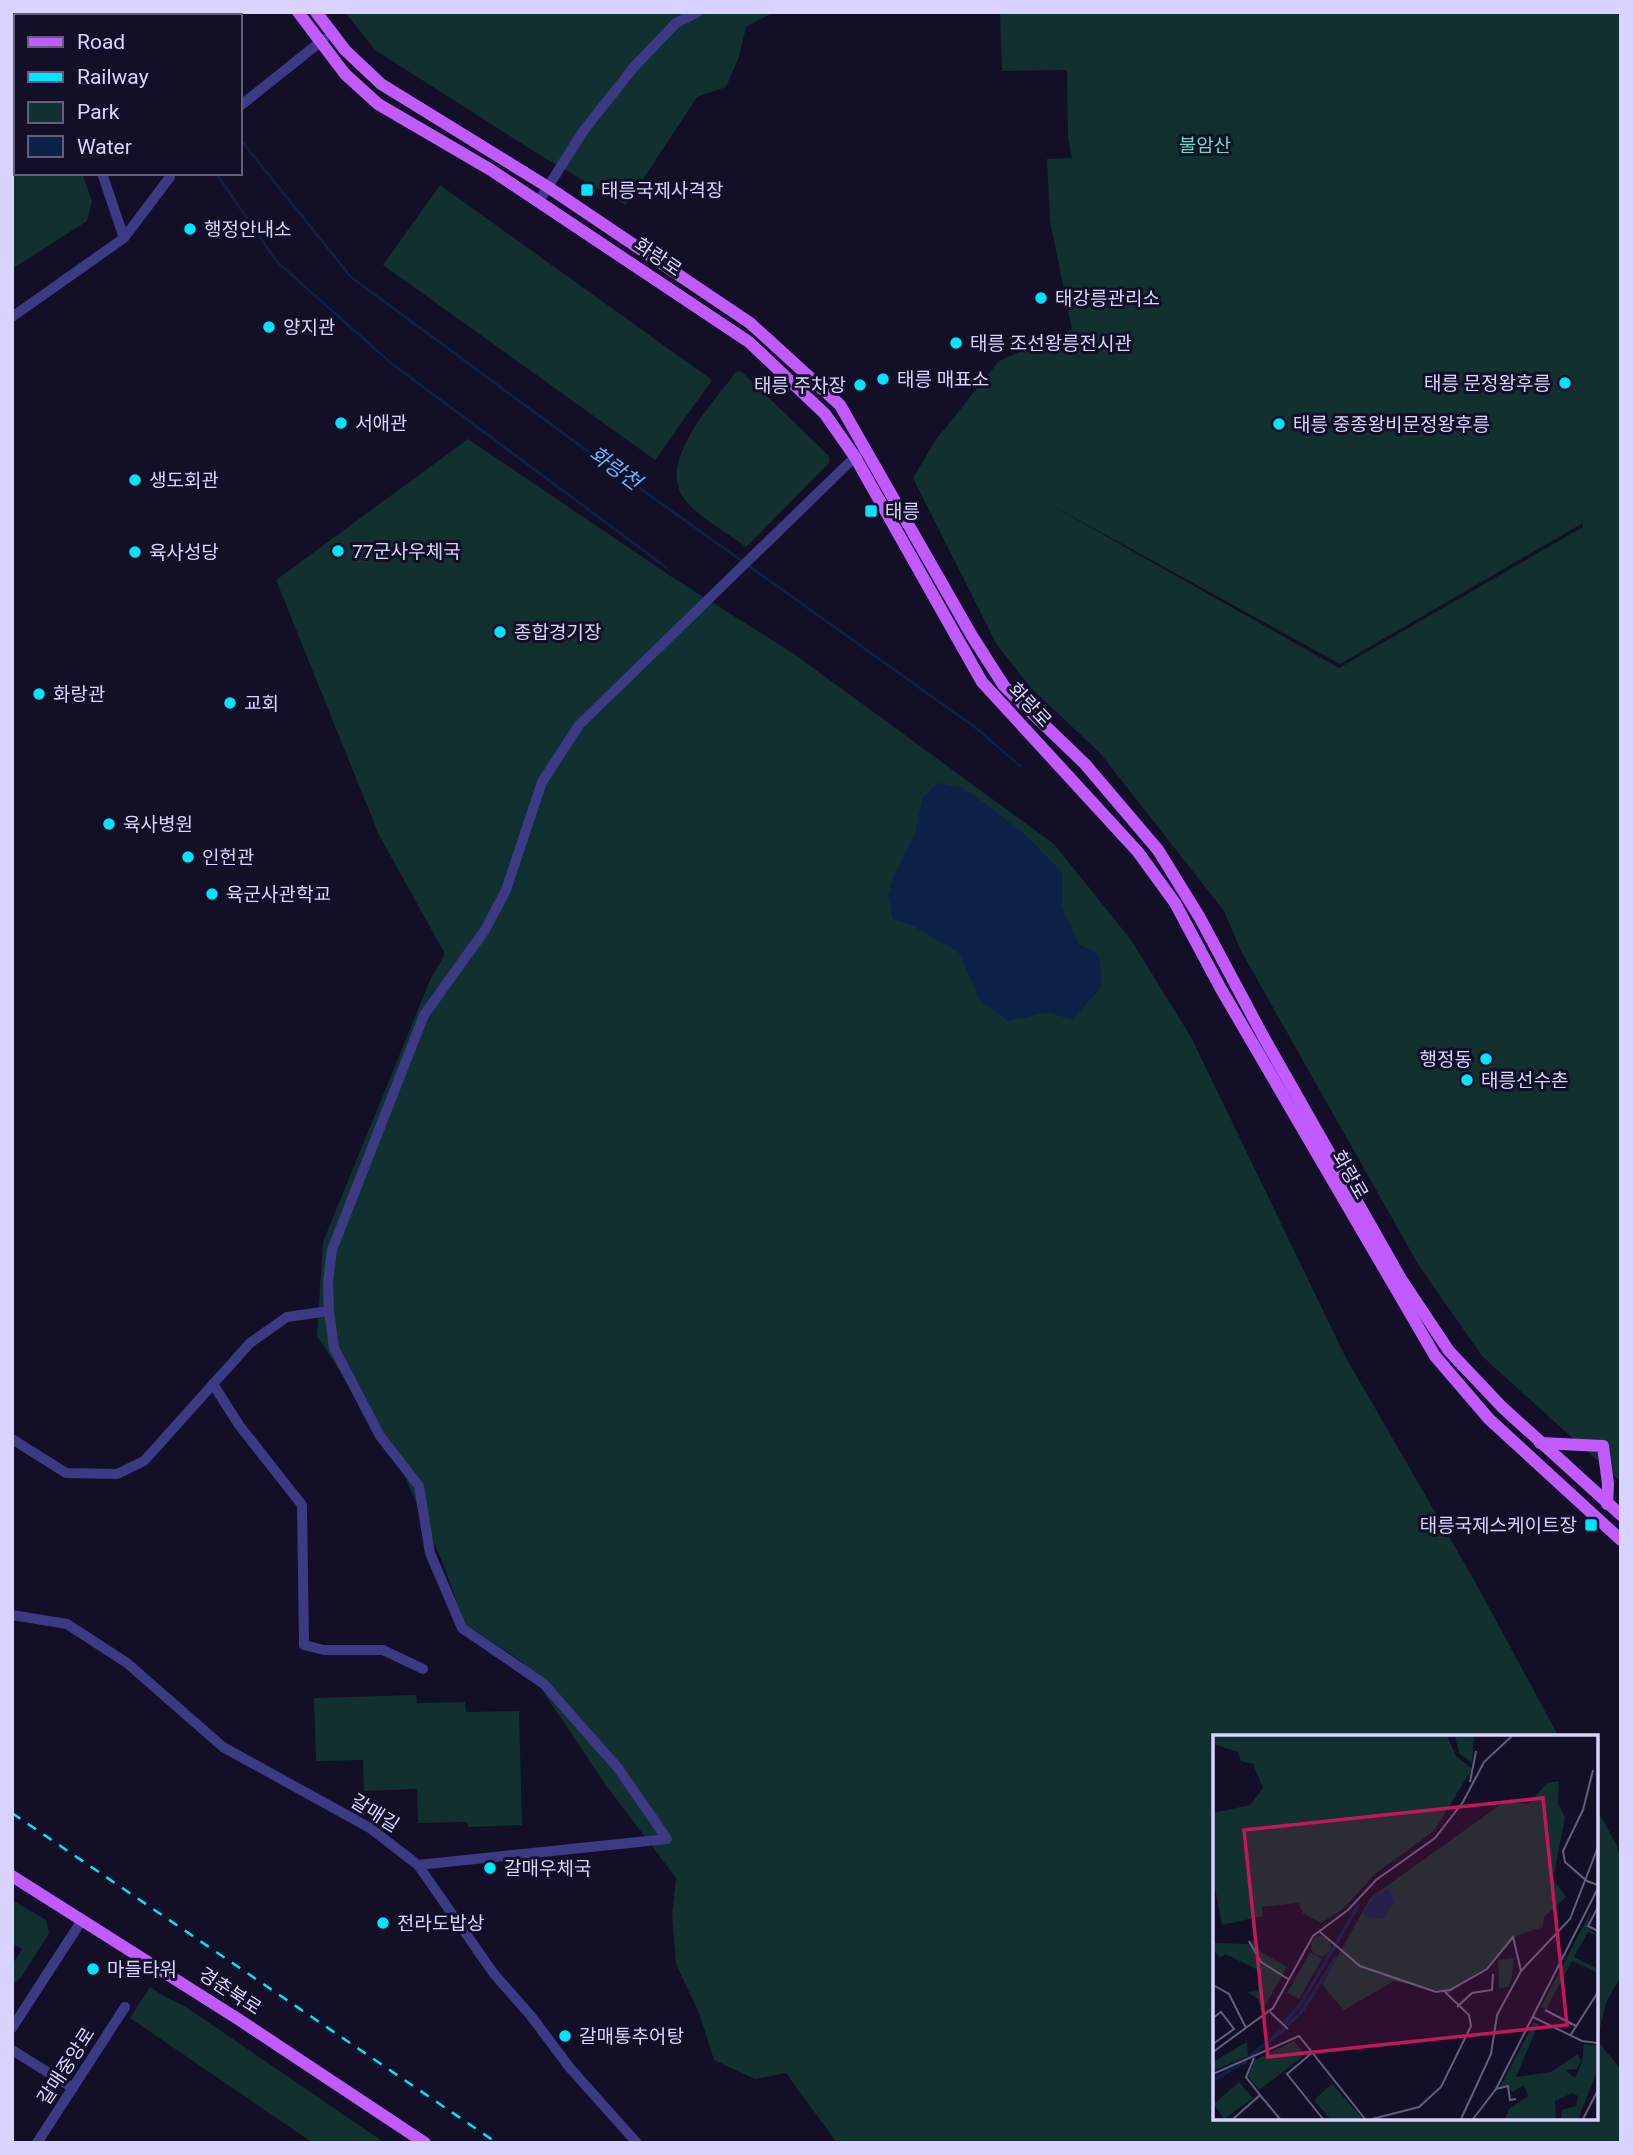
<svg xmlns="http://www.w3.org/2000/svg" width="1633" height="2155" font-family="Roboto,'Noto Sans KR',sans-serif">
	<rect width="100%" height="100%" fill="#130f26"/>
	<g fill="#12302f" fill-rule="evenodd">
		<polygon points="12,12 25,12 26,16 16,16 16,173 82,173 92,201 87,221 12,269"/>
		<polygon points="345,12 774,12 746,27 739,57 726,87 697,97 626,205 543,157 375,50"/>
		<path d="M 1000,12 L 1621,12 L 1621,1482 L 1482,1356 L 1418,1264 L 1241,951 L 1224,911 L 1100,753 L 1032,689 L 997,645 L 913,478 L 935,441 L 999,361 L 1072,329 L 1050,221 L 1047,159 L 1072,158 L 1068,137 L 1067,70 L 1002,71 ZM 1042,500 L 1340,664 L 1583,523 L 1583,527 L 1339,668 Z"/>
		<polygon points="440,185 712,380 655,460 383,265"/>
		<path d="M 741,371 L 829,456 L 830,462 L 746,547 C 728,533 698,517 685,500 C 655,462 714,402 736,372 Z"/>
		<polygon points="468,439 672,577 794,654 1054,844 1131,940 1191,1037 1345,1356 1473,1578 1559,1737 1215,1737 1215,2118 1596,2118 1596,1807 1616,1844 1621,1859 1621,1975 1606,2003 1597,2040 1621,2070 1621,2143 837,2143 786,2073 755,2079 714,2060 699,2013 676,1964 672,1914 676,1878 605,1784 524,1663 464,1623 444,1566 405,1477 379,1431 317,1336 323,1242 431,978 445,954 379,835 276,580"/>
		<polygon points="416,1695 417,1703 465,1702 466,1712 519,1711 522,1825 468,1827 467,1822 418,1823 417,1789 364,1791 363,1760 316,1761 314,1698"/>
		<polygon points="12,1900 46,1920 49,1933 22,1976 12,1986 12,1965 22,1949 12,1943"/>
		<polygon points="150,1987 167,1998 186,2007 385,2143 313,2143 130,2018"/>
	</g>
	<polygon fill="#0c2248" points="938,783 960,787 986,804 1030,839 1062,873 1062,907 1078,944 1099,954 1102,986 1072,1020 1049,1012 1008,1021 981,1001 959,953 912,925 893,919 888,896 894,875 916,832 922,799"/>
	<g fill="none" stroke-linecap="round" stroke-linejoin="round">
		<g stroke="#0c2248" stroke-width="2.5">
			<polyline points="106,12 106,16"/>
			<polyline points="240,139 351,277 571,439 976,728 1020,766"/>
			<polyline points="216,173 277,262 391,363 667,568"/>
		</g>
		<g stroke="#3d3a85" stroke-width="10">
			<polyline points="47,12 48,16"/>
			<polyline points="240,106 324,39"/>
			<polyline points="539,201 584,130 634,67 676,23 698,12"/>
			<polyline points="124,238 170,177"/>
			<polyline points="12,317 124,238 102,173"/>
			<polyline points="213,1384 239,1425 302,1505 304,1645 324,1650 383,1650 423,1669"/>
			<polyline points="12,1439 66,1473 117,1474 144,1461 250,1343 287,1317 329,1311"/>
			<polyline points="12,1615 67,1624 127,1663 223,1747 370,1828 418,1865 494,1974 531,2016 570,2068 637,2143"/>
			<polyline points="418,1865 667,1839 618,1768 544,1684 462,1628 430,1553 419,1486 380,1436 334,1348 329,1311 328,1282 332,1250 424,1015 485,930 506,890 542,782 579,725 858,454"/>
			<polyline points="12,2028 82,1920"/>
			<polyline points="12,2050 73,2088"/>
			<polyline points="37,2143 125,2007"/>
		</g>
		<g stroke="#c25bff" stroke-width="12">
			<polyline points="298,12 345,74 378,104 491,170 749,342 825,414 855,457 982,682 1138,852 1175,903 1221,989 1435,1356 1489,1419 1621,1540"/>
			<polyline points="316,12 345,50 381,84 548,187 750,323 840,405 972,636 1004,686 1085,764 1158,850 1200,918 1263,1036 1401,1279 1449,1351 1502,1407 1621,1515"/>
			<polyline points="1540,1443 1603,1446 1608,1484 1607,1504"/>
			<polyline points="12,1876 238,2019 425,2143"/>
		</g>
		<polyline stroke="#00e5ff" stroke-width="2.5" stroke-dasharray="10 9" stroke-linecap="butt" points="12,1813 497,2143"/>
	</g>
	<g fill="#00e5ff" stroke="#130f26" stroke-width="2.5">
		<rect x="580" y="183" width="14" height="14" rx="3.5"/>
		<circle cx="190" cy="229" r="7"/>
		<circle cx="1041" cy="298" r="7"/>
		<circle cx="269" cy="327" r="7"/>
		<circle cx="956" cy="343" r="7"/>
		<circle cx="883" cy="379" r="7"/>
		<circle cx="1565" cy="383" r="7"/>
		<circle cx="860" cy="385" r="7"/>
		<circle cx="341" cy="423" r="7"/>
		<circle cx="1279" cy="424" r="7"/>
		<circle cx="135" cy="480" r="7"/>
		<rect x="864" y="504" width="14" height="14" rx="3.5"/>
		<circle cx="338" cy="551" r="7"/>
		<circle cx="135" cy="552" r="7"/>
		<circle cx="500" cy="632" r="7"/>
		<circle cx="39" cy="694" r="7"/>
		<circle cx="230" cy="703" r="7"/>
		<circle cx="109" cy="824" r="7"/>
		<circle cx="188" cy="857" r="7"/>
		<circle cx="212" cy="894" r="7"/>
		<circle cx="1486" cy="1059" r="7"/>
		<circle cx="1467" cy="1080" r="7"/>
		<rect x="1584" y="1518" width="14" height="14" rx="3.5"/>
		<circle cx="490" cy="1868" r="7"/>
		<circle cx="383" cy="1923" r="7"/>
		<circle cx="93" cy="1969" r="7"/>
		<circle cx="565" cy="2036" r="7"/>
	</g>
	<g text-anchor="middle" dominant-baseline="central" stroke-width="6" stroke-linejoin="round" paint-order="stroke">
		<g font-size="19" fill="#5fe0c0" stroke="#130f26">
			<text x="1205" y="145">불암산</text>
		</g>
		<g font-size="19" fill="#d9d4ff" stroke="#130f26" text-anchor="start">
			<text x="601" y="190">태릉국제사격장</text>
			<text x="204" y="229">행정안내소</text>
			<text x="1055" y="298">태강릉관리소</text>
			<text x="283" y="327">양지관</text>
			<text x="970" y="343">태릉 조선왕릉전시관</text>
			<text x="897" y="379">태릉 매표소</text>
			<text x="1551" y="383" text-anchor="end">태릉 문정왕후릉</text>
			<text x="846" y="385" text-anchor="end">태릉 주차장</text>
			<text x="355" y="423">서애관</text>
			<text x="1293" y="424">태릉 중종왕비문정왕후릉</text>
			<text x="149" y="480">생도회관</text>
			<text x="885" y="511">태릉</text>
			<text x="352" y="551">77군사우체국</text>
			<text x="149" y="552">육사성당</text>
			<text x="514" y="632">종합경기장</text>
			<text x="53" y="694">화랑관</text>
			<text x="244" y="703">교회</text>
			<text x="123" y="824">육사병원</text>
			<text x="202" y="857">인헌관</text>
			<text x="226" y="894">육군사관학교</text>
			<text x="1472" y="1059" text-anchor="end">행정동</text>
			<text x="1481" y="1080">태릉선수촌</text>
			<text x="1577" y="1525" text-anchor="end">태릉국제스케이트장</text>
			<text x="504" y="1868">갈매우체국</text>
			<text x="397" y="1923">전라도밥상</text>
			<text x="107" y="1969">마들타워</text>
			<text x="579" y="2036">갈매통추어탕</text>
		</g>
		<g font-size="19" fill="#d9d4ff" stroke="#130f26">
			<text transform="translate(658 257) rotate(34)">화랑로</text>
			<text transform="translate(1030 705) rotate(47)">화랑로</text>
			<text transform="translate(1350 1175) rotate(60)">화랑로</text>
			<text transform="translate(375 1813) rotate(32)">갈매길</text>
			<text transform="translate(230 1991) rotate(33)">경춘북로</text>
			<text transform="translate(66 2066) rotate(-57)">갈매중앙로</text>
		</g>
		<g font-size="21" font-style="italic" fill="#62b6ff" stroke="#130f26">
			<text transform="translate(615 468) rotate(36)">화랑천</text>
		</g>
	</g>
	<g transform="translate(1213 1735)">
		<rect width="385" height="385" fill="#130f26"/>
		<path d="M 0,1 L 238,1 L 235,3 L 243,21 L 259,34 L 221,96 L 163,138 L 130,174 L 108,188 L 90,178 L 85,168 L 49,172 L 50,181 L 9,190 L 0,142 L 0,78 L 37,70 L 50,53 L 40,29 L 28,26 L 25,17 L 0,9 ZM 242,1 L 261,1 L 259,28 L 246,18 ZM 346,46 L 345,68 L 352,83 L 340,144 L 353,162 L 331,182 L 330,192 L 305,200 L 273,233 L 236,258 L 181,246 L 131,275 L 109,250 L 157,163 L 287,70 L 299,65 L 315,70 L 334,48 ZM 378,176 L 374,191 L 385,201 L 375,197 L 361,222 L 385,234 L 385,238 L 359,226 L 333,274 L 328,272 ZM98 211a10 10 0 1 1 20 0a10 10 0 1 1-20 0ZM 40,204 L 48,217 L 74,232 L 49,276 L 45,264 L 34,257 L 45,256 L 45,235 L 12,219 L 7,223 L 0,215 L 0,208 L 35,209 ZM 97,217 L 109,224 L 86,264 L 74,258 ZM 301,223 L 298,245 L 295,252 L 286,253 L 285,225 ZM 321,287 L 335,295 L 325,290 L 303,342 L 338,337 L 365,319 L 368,326 L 364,334 L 352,335 L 362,343 L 369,327 L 371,309 L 385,310 L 385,334 L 365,384 L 348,384 L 349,375 L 363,371 L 365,361 L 359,358 L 342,366 L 343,384 L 292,384 L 296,374 L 315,361 L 311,350 L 299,357 L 293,350 L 286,354 ZM 81,306 L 92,320 L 46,355 L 35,341 L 42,325 ZM 34,307 L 35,321 L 0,336 L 0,327 ZM 26,347 L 40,363 L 11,384 L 1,369 ZM 119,349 L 148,382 L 145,384 L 117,384 L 101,365 Z" fill="#12302f"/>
		<path d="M 176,154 L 182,167 L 169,184 L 150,180 L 161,161 Z" fill="#0c2248"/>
		<path fill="none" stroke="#0c2248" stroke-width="3.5" d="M 71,288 L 88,269 L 146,169M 74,290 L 87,279 L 124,221M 37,321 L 72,293M 0,345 L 34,326"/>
		<path fill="none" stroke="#625e7d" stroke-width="2" d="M 380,35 L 370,75 L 350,116 L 352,127 L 374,146 L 385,150M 257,47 L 263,16M 385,172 L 375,191 L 385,196M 107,197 L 147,231 L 223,257 L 237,255 L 274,234 L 300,202 L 308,236M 36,206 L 48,227 L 75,244M 0,250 L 16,259 L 33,293M 244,272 L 259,258 L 279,255 L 280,239M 332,275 L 363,291M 57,277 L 75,294M 320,282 L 369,306 L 385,308M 0,283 L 8,277 L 21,294 L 0,309M 357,301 L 385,257M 0,317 L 60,273 L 100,201 L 135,175 L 163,145 L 222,103 L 250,67 L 271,27 L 299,1M 100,317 L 74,339 L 110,384M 0,339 L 86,301 L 152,384M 283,354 L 295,351 L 297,365 L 303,364M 47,360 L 67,384M 20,384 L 47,360 L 33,342 L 41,323M 159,384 L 206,372 L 228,352 L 258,291 L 256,280 L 232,257M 248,384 L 278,319 L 284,280 L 308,236 L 357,184 L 385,112M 260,384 L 283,354 L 385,153M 370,384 L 385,355"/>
		<path fill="#c2185b" fill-opacity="0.15" stroke="#c2185b" stroke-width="3.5" d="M 330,63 L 354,290 L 55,322 L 31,95 Z"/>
		<rect width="385" height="385" fill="none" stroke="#d9d4ff" stroke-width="3.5"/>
	</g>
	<rect width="1633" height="2155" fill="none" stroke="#d9d4ff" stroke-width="28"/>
	<rect x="14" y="14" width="228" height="161" fill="#130f26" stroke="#625e7d" stroke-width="2"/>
	<rect x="28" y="37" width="35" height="10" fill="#c25bff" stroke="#625e7d" stroke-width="2"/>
	<text x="77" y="49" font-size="21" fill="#d9d4ff">Road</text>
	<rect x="28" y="72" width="35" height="10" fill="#00e5ff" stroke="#625e7d" stroke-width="2"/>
	<text x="77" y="84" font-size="21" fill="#d9d4ff">Railway</text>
	<rect x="28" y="102" width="35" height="21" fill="#12302f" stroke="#625e7d" stroke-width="2"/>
	<text x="77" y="119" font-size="21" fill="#d9d4ff">Park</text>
	<rect x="28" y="136" width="35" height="21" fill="#0c2248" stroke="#625e7d" stroke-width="2"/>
	<text x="77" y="154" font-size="21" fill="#d9d4ff">Water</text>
</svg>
